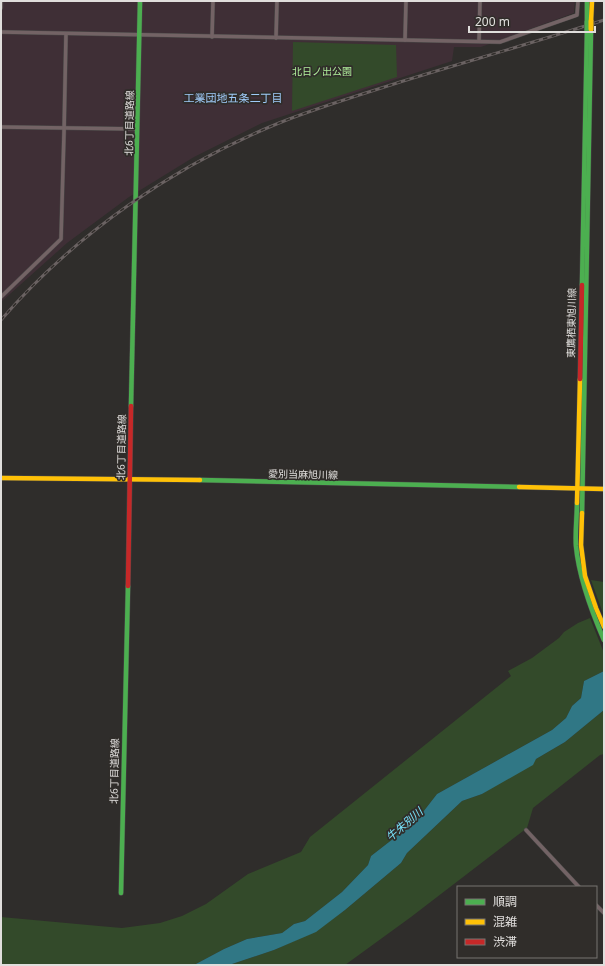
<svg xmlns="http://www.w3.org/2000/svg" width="605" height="966" font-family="'Noto Sans','Noto Sans JP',sans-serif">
	<rect width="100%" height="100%" fill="#2f2d2b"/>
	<polygon fill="#3f2f36" points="1,1 575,1 574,13 481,47 454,47 452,61 262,123 194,157 129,197 67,243 1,302"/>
	<g fill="#334a2a">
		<polygon points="293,42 396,45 397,77 292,111"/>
		<polygon points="591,580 604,582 604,616"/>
		<polygon points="590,618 604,653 604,671 584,681 581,698 572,706 566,718 552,730 437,794 416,821 371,856 368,865 342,892 305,921 294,924 282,933 247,939 224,949 194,965 1,965 1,917 99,926 122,928 160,923 182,916 206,904 248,874 301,852 310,837 511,676 508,671 532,658 559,638 564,632 578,623"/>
		<polygon points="604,710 604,754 600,755 533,808 527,828 411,917 345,965 229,965 274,950 316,931 345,910 401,863 407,853 462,801 482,794 536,759 565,742"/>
	</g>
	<polygon fill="#307785" points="604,671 604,710 565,742 536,759 533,765 482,794 462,801 407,853 401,863 345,910 316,932 274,950 229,965 194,965 224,949 247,939 282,933 294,924 305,921 342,892 368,865 371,856 416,821 437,794 552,730 566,718 572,706 581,698 584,681"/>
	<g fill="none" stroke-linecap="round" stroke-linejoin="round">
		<g stroke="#4a4948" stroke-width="4.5">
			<g id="street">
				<polyline points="1,8 1,1"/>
				<polyline points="1,32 500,42 577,15 578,1"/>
				<polyline points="212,37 213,1"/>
				<polyline points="276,38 277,1"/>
				<polyline points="405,40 406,1"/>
				<polyline points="479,41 480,1"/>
				<polyline points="1,127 137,129"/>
				<polyline points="1,297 61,239 64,133 66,34"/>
				<polyline points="526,830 579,887"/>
				<polyline points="596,905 604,913"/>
			</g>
		</g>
		<g stroke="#4a4948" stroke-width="5.5">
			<g id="fast">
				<polyline points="587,1 587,22"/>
				<polyline points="582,285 587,30"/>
				<polyline points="131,406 140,1"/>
				<polyline points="200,480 519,487"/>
				<path d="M 577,503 C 577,517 575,532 576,546 C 579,578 591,610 604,640"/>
				<polyline points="582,513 591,29"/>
				<polyline points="121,893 128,586"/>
			</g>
		</g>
		<g stroke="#4a4948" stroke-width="5.5">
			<g id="slow">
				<polyline points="591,21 592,1"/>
				<polyline points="1,478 200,480"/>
				<polyline points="519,487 604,489"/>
				<polyline points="577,503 580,379"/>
				<polyline points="582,513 581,545 585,576 596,608 604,627"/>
			</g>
		</g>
		<g stroke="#4a4948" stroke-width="5.5">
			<g id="jam">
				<polyline points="580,379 582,285"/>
				<polyline points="128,586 131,406"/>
			</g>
		</g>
		<use href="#street" stroke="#736365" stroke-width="3.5"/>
		<use href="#fast" stroke="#4caf50" stroke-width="4.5"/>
		<use href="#slow" stroke="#ffc107" stroke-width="4.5"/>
		<use href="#jam" stroke="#c62828" stroke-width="4.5"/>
		<g stroke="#6a6262" stroke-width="3">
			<path id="rail" d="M 1,320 C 76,233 174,166 279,123 C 319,107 360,95 400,82 C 468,61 536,42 604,20"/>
		</g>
		<use href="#rail" stroke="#302d2a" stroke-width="1.5" stroke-dasharray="4.5" stroke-linecap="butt"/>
		<g stroke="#4a4948" stroke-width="6" stroke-linecap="butt">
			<polyline id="fast-bridge" points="587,22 587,30"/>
		</g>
		<g stroke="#4a4948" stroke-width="6" stroke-linecap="butt">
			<polyline id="slow-bridge" points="591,21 591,29"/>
		</g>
		<use href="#fast-bridge" stroke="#4caf50" stroke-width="5"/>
		<use href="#slow-bridge" stroke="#ffc107" stroke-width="5"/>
	</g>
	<g text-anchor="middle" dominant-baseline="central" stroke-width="3.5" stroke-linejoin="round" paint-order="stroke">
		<g font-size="10" fill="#b0ef9b" stroke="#302d2a">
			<text x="322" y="71">北日ノ出公園</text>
		</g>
		<g font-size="10" fill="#e0dedc" stroke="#302d2a">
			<text transform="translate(129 123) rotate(-89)">北6丁目道路線</text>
			<text transform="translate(571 323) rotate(-89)">東鷹栖東旭川線</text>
			<text transform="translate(121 447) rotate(-89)">北6丁目道路線</text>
			<text transform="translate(303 474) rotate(1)">愛別当麻旭川線</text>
			<text transform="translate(114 771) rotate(-89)">北6丁目道路線</text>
		</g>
		<g font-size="11" fill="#9fcbf9" stroke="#302d2a">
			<text x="233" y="97">工業団地五条二丁目</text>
		</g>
		<g font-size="11" font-style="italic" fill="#78e1f8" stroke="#302d2a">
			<text transform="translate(404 824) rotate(-41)">牛朱別川</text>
		</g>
	</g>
	<rect width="605" height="966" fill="none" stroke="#e0dedc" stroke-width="4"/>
	<rect x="457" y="886" width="140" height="72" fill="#302d2a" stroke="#767471"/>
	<rect x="465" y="899" width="20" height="6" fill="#4caf50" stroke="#767471"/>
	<text x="493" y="906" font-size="12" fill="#e0dedc">順調</text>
	<rect x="465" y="919" width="20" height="6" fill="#ffc107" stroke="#767471"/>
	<text x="493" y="926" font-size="12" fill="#e0dedc">混雑</text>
	<rect x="465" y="939" width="20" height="6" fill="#c62828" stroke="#767471"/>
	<text x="493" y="946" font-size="12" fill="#e0dedc">渋滞</text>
	<path d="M469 26v6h126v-6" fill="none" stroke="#e0dedc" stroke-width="2"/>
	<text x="475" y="26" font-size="12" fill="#e0dedc" stroke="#302d2a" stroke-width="3" paint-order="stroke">200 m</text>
</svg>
